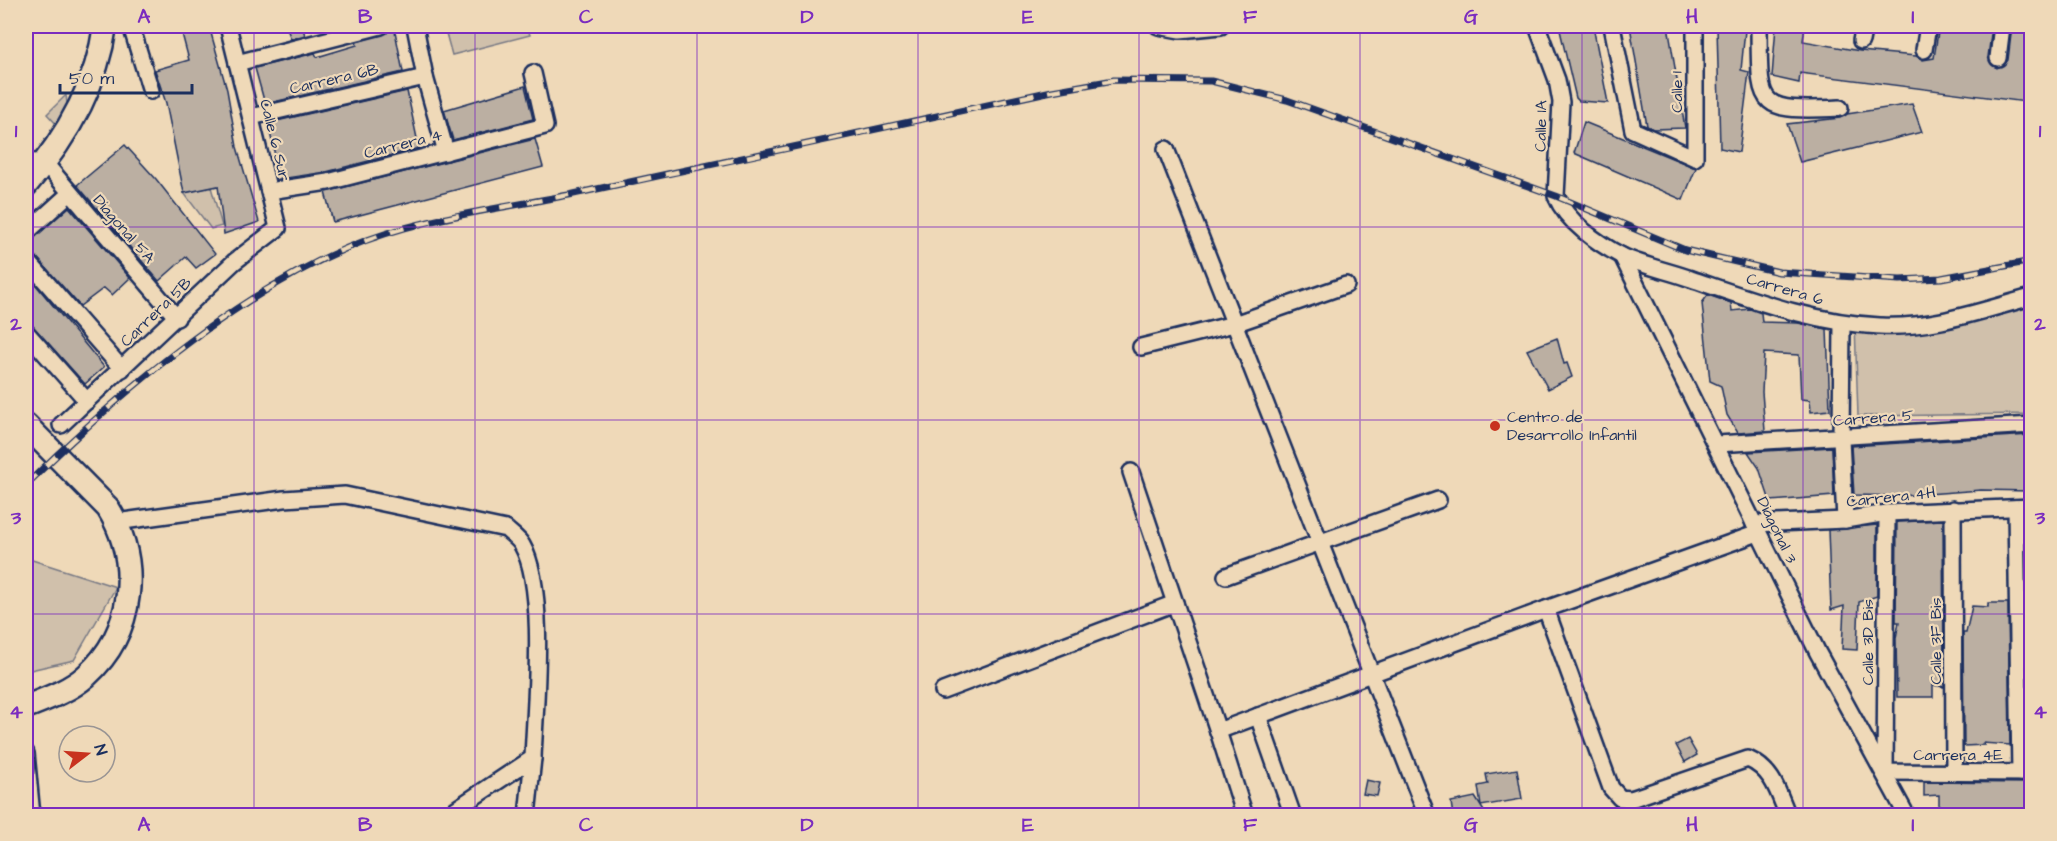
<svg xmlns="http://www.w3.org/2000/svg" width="2057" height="841" font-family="'Architects Daughter',sans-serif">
	<rect width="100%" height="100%" fill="#efd9b8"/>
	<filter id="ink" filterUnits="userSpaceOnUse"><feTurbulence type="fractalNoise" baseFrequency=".0167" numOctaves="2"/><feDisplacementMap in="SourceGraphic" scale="12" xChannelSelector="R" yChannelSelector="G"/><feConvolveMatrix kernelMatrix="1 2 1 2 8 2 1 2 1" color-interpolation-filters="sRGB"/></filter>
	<g filter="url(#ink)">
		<g fill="#d0c0ab" stroke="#767884" stroke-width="1.5">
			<polygon points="444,26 527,26 530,35 452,55"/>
			<polygon points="66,95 68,112 59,127 47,114"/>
			<polygon points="211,187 222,226 211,229 184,193"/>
			<polygon points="2024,304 2031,329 2031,414 1858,416 1855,323 1917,327"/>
			<polygon points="26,558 116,587 74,660 26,671"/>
		</g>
		<g fill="#bbafa2" stroke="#1b2f5e" stroke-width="1.5">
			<polygon points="180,26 209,26 227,90 237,147 259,222 224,234 218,186 184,193 166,103 155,70 189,60"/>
			<polygon points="286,26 302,26 305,35 291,39"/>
			<polygon points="390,26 394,26 403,72 265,104 255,68 315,53 317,57 357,45 356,42 387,33"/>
			<polygon points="1559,26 1593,26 1608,103 1579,101 1576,98"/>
			<polygon points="1630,26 1668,26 1685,128 1653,129 1647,126"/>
			<polygon points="1717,26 1737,26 1737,28 1745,30 1741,70 1749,72 1739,152 1720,148"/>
			<polygon points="1776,26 1805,26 1803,41 1860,51 1916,56 1923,60 1934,58 1939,26 1992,26 1988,57 1992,65 1997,68 2005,64 2008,60 2012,26 2031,26 2031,57 2026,102 1800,73 1799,83 1772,77"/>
			<polygon points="525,86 533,119 453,140 444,110"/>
			<polygon points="407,91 419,148 326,172 280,179 268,123"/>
			<polygon points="1912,104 1922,132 1800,162 1787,124 1840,118 1847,114"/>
			<polygon points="1584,122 1696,168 1683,200 1574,153"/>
			<polygon points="535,139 543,167 333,222 325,192"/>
			<polygon points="125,145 156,179 215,254 196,268 186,257 159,281 77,185"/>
			<polygon points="69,207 130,278 112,295 104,288 80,306 33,253 26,249 26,245"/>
			<polygon points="26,273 104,367 85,384 33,326 26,322"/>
			<polygon points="1708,295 1731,303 1732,311 1750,309 1761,313 1762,322 1798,323 1827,329 1830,410 1811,412 1810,400 1801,399 1799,355 1764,353 1762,392 1765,431 1738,433 1727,415 1721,386 1710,381 1702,303"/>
			<polygon points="1557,338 1564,364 1567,363 1572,377 1548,389 1527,350"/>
			<polygon points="2031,435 2031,491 1981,490 1900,496 1854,495 1851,446"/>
			<polygon points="1832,447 1834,496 1770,501 1759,468 1748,452"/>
			<polygon points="1943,520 1944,687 1933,685 1933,697 1897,697 1896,638 1899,622 1896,622 1897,522"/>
			<polygon points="1877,525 1877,596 1859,602 1857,650 1842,649 1844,606 1831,610 1828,530"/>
			<polygon points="1988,603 2008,603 2010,745 1983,743 1984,745 1964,746 1963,633 1966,633 1972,606 1988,607"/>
			<polygon points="2031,620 2031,719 2029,719 2027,621"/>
			<polygon points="1688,739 1697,755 1685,762 1676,745"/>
			<polygon points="1517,769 1522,799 1481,806 1478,786 1488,784 1486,774"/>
			<polygon points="1366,780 1380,783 1377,796 1363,794"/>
			<polygon points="1924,782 2031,783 2030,816 1939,816 1939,795 1924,796"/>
			<polygon points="1475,797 1487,816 1453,816 1451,802"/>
		</g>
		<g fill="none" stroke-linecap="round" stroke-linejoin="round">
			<g stroke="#1b2f5e" stroke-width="20">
				<g id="minor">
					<polyline points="131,26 151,91"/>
					<polyline points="415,26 425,77 446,152"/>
					<polyline points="1158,26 1180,30 1221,26"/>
					<path d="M 1537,26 L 1557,80 L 1561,102 L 1556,196 C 1567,222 1597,243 1622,256 C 1643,266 1669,271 1691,279 C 1753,300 1814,323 1880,326 C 1933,329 1982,310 2032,297"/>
					<polyline points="1612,26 1633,130 1695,158 1695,26"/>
					<path d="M 1759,26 C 1760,107 1754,112 1840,108"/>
					<polyline points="1861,41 1864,26"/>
					<polyline points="1924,50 1928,26"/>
					<polyline points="1998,58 2002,26"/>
					<polyline points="237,63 381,26"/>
					<polyline points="251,117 425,77"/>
					<polyline points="1166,149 1427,816"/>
					<polyline points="26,161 45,163 177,318"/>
					<polyline points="269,191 328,182 545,126 533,73"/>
					<polyline points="26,233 69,194"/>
					<polyline points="1622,256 1818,653 1907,816"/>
					<polyline points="26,259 122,369"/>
					<polyline points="1842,323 1841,439 1845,520"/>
					<polyline points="26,332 87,401"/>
					<polyline points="1141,347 1234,324 1346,285"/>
					<polyline points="61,425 234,262 278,228 228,26"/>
					<polyline points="1717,444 2032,425"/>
					<polyline points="1131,472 1175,603"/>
					<polyline points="2016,508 2020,773"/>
					<polyline points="1953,509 1954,773"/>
					<polyline points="1887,513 1885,772 2032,773"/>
					<path d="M 116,522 L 284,499 L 345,495 L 506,529 C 511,534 519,539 522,545 C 547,588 535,706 533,758 L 456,809 L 452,816"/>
					<polyline points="1754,524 1845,520 1887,513 2032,507"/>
					<path d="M 1758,533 L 1546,609 L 1611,788 L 1620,798 L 1631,799 L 1748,759 C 1773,770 1778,792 1788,816"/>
					<polyline points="1226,576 1438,500"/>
					<polyline points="943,691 1175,603 1218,731 1546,609"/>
					<polyline points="1258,716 1293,816"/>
					<polyline points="1218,731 1245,816"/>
					<polyline points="26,753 32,816"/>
					<polyline points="527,816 533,758"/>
				</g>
			</g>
			<g stroke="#1b2f5e" stroke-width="27">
				<g id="secondary">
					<path d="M 26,185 C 65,140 97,85 105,26"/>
					<path d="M 26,425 L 108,508 C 141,562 135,632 86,676 C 69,691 46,699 26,707"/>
				</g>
			</g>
			<use href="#minor" stroke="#efd9b8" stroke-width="15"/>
			<use href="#secondary" stroke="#efd9b8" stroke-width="22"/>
			<g stroke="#1b2f5e" stroke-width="7">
				<path id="rail" d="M 26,485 C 116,396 230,298 347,248 C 422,216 504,209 583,192 C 739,159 896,125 1052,91 L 1114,80 L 1211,81 L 1287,100 L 1556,196 L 1685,250 L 1779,272 L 1900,280 L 1941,278 L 2032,261"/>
			</g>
			<use href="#rail" stroke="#efd9b8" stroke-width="4.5" stroke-dasharray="14" stroke-linecap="butt"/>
		</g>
	</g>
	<path fill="none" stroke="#7b2cbf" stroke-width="1.5" stroke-opacity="0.55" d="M 254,26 L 254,816M 475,26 L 475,816M 697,26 L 697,816M 918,26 L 918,816M 1139,26 L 1139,816M 1360,26 L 1360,816M 1582,26 L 1582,816M 1803,26 L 1803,816M 26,227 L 2032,227M 26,420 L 2032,420M 26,614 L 2032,614"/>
	<circle fill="#c8321e" stroke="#efd9b8" stroke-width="2" cx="1495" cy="426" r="6"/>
	<g text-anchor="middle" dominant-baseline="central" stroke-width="4.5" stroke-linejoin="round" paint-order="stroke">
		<g font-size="16" fill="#1b2f5e" stroke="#efd9b8">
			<text transform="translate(334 79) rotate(-13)">Carrera 6B</text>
			<text transform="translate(1677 92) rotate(-90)">Calle 1</text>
			<text transform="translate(1541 126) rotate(-89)">Calle 1A</text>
			<text transform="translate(275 140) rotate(76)">Calle 6 Sur</text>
			<text transform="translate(403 144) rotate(-14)">Carrera 4</text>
			<text transform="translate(124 229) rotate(49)">Diagonal 5A</text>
			<text transform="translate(1785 289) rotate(16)">Carrera 6</text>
			<text transform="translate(156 312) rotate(-44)">Carrera 5B</text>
			<text transform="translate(1873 418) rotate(-4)">Carrera 5</text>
			<text transform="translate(1891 497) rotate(-6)">Carrera 4H</text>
			<text transform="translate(1777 530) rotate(64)">Diagonal 3</text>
			<text transform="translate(1936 641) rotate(-90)">Calle 3F Bis</text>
			<text transform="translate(1868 642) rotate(-90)">Calle 3D Bis</text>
			<text x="1958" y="755">Carrera 4E</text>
		</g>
		<g font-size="16" fill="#1b2f5e" stroke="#efd9b8" text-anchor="start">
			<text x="1507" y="417">Centro de<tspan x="1507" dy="18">Desarrollo Infantil</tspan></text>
		</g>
	</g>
	<rect width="2057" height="841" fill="none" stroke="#efd9b8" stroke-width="66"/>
	<g transform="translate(87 754) rotate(73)"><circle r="28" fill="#efd9b8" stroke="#9a9594" stroke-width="1.5"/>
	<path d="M0-4.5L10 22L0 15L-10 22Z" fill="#c8321e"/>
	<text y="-9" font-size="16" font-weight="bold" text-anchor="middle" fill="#1b2f5e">N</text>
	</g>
	<path d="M60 84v9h132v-9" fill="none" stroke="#1b2f5e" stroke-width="3"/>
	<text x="69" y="84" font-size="18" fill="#1b2f5e" stroke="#efd9b8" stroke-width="4.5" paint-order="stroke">50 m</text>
	<rect x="33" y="33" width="1991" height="775" fill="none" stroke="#7b2cbf" stroke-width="2"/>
	<g font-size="20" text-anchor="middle" font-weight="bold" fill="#7b2cbf">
		<text x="144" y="23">A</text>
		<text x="365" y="23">B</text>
		<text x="586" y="23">C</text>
		<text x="807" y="23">D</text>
		<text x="1028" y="23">E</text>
		<text x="1250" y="23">F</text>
		<text x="1471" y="23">G</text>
		<text x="1692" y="23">H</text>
		<text x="1913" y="23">I</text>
		<text x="16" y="137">1</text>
		<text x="2040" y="137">1</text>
		<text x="16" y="330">2</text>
		<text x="2040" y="330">2</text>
		<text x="16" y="524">3</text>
		<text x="2040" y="524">3</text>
		<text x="16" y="718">4</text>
		<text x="2040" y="718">4</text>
		<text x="144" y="831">A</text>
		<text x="365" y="831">B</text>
		<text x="586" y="831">C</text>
		<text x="807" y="831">D</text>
		<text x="1028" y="831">E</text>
		<text x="1250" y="831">F</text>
		<text x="1471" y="831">G</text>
		<text x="1692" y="831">H</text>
		<text x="1913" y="831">I</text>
	</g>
</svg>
